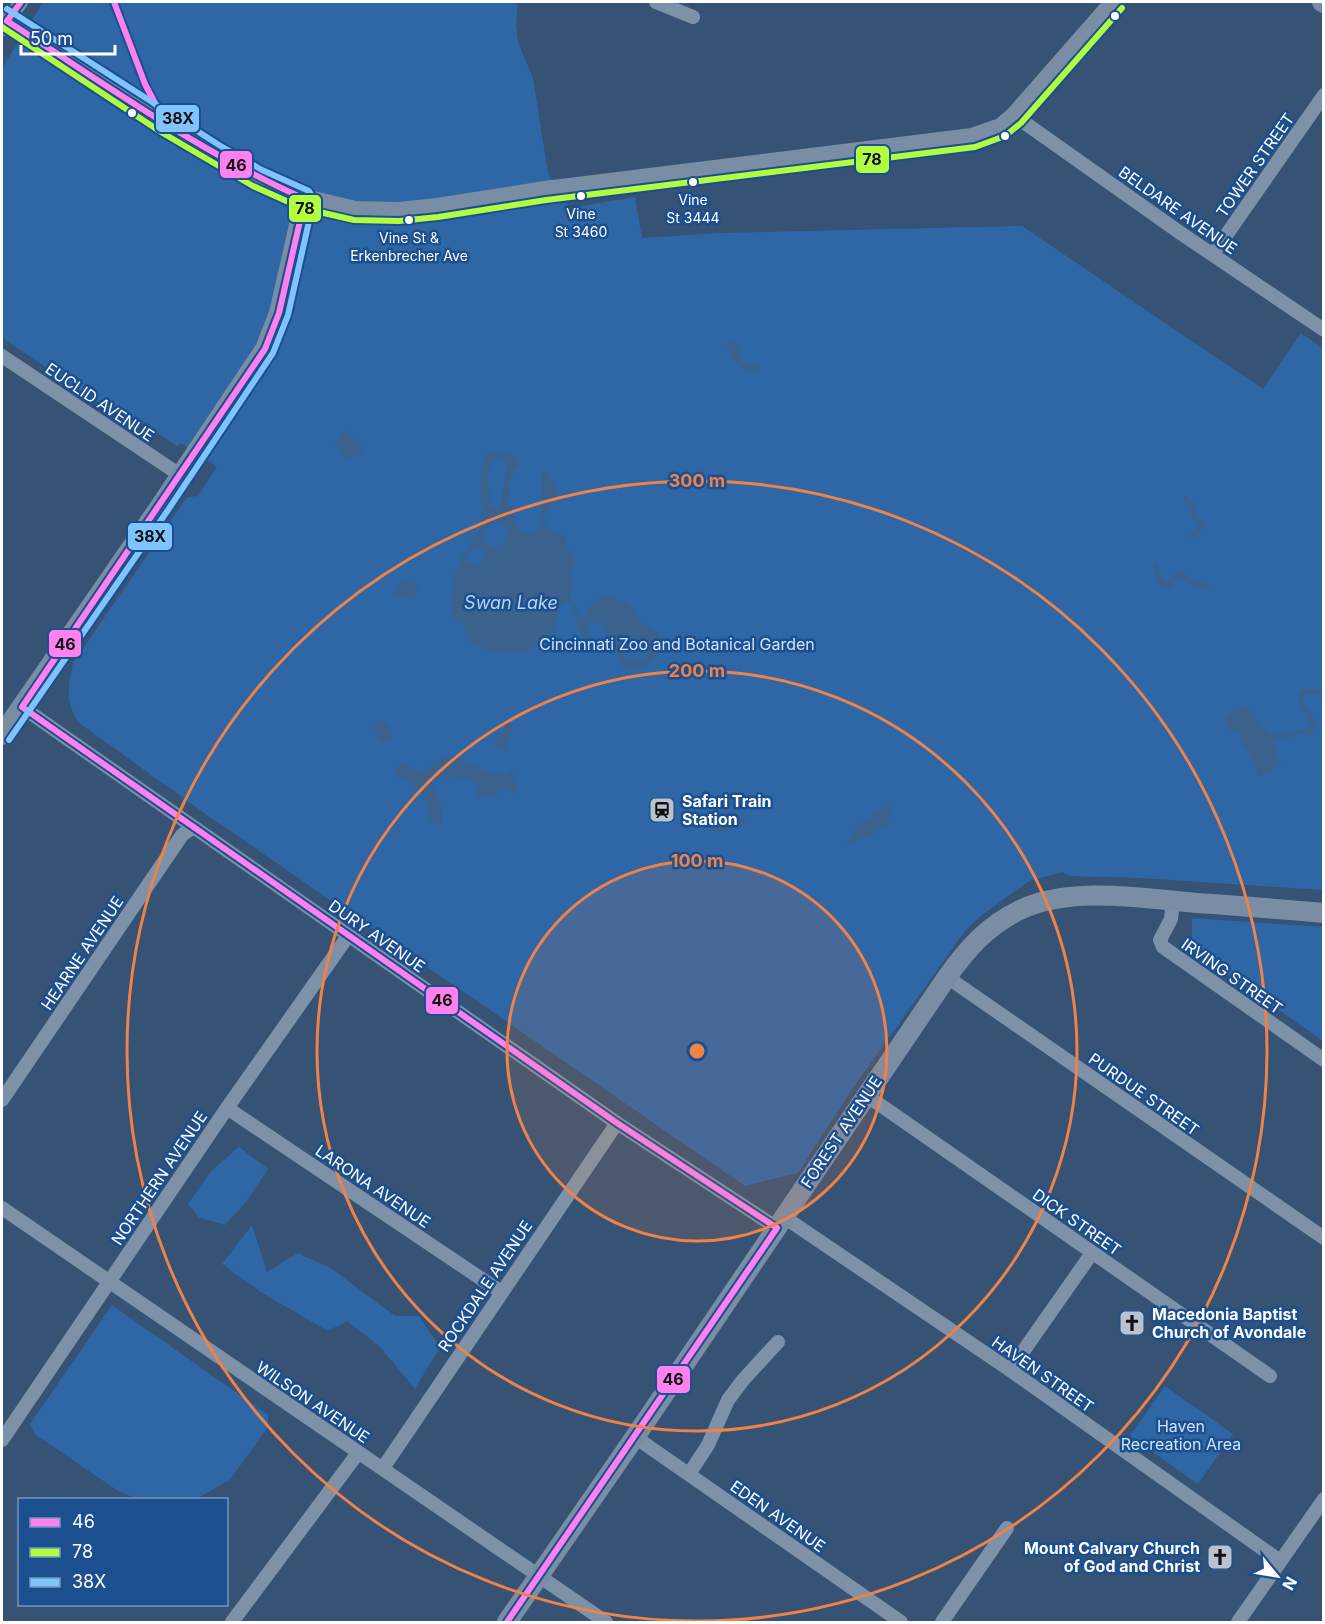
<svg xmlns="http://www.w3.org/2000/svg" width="1325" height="1624" font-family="Inter,sans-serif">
	<rect width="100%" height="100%" fill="#365274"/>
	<g fill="#2f66a5">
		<path d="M 43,2 L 518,2 L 516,25 L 518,42 L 533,78 L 548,173 L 570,208 L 635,197 L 642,238 L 720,233 L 1022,226 L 1263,389 L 1301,333 L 1323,348 L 1323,890 L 1141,878 L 1070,876 L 1062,872 L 1029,881 L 978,918 L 965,931 L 851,1091 L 798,1173 L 745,1186 L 207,815 L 79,723 C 65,704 68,685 73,663 L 187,497 L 198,496 L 217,467 L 181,443 L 177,446 L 147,426 L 105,407 L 2,338 L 2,68 Z"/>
		<polygon points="1192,918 1323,927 1323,1041 1194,951 1192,944"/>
		<polygon points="239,1147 268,1169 246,1202 225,1225 198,1217 188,1204 211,1171"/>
		<polygon points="252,1225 267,1272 298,1253 332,1269 395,1316 419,1316 440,1347 415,1389 379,1346 347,1321 328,1331 262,1293 222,1264"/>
		<polygon points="112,1305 268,1415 268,1427 230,1480 196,1499 137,1499 118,1491 36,1435 30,1424"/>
		<polygon points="1165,1386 1233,1434 1198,1484 1130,1436"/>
	</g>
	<g fill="#3b618d" fill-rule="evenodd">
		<path d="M 733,340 C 741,348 738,360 747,366 L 759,365 L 758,370 C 738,373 735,359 726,345 Z"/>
		<polygon points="345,430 363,449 359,455 345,458 334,444"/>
		<path d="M 500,452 L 513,455 L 521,464 C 506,474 512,487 508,503 L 514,515 L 517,529 L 524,532 L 539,530 L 543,503 L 542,473 L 544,470 L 553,482 L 558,493 L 543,518 L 546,528 L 566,537 L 565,544 L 575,560 L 570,576 L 572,585 L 569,597 L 578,613 L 579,620 L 583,620 C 587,607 593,602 605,596 C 615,599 628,602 634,611 C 637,616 638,620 642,623 C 647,627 654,629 658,635 C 672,652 645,667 632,671 L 623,667 L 615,651 C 609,649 603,651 596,649 C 578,644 578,620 572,605 L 567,602 C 555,606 559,621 552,631 C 544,642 531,648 519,653 L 503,650 L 501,654 C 486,650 472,647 464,633 L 465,628 L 462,622 L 456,621 L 454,618 C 450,594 453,572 465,551 C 470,543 478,536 481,528 C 482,524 482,518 482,514 C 482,493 476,474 486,454 ZM 499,457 L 505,458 C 511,470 501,487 502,503 L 497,510 L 491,506 C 489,493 482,463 499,457 ZM 494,521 L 504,524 L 508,531 C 507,549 490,553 482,537 L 487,525 ZM 477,548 L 484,551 C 486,559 483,563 476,566 L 468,563 L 464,557 L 470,550 ZM 592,622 C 601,623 607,624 609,634 L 604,644 C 592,646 588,638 587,628 ZM 635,643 L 646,645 L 648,649 L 646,659 L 641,661 L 624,658 L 625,647 Z"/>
		<polygon points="407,582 412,582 418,587 414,599 405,598 394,594 400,583"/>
		<path d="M 1246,706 L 1271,736 L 1281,764 L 1259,776 C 1256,763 1251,753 1241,744 L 1241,735 L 1230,731 L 1225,724 L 1226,716 Z"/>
		<path d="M 506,720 L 510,721 C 515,730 509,739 504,746 L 507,749 L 504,752 L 496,746 L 495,742 L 497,736 L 504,732 Z"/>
		<path d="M 378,721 C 391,721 394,731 389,741 L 381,742 L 374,730 L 374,725 Z"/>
		<path d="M 451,757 C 470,760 486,777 508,775 L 510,770 L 514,772 L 511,778 L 515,783 L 516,793 L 505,790 L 503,787 L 495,795 L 479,798 L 475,794 L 478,785 L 476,781 C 460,777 446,773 431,781 L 440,802 L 442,825 L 429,819 C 426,792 419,787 395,775 L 397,769 L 401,764 L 416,770 L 425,771 L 440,759 Z"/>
		<path d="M 888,805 L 893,810 L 887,817 L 889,823 C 880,830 857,843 846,843 L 857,826 Z"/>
		<polygon points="733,814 744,818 745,823 740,828 713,832 719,822"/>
	</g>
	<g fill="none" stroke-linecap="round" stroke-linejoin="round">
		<g stroke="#3b618d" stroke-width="4">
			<polyline points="1186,498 1187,502 1192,503 1194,508 1194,516 1203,527 1190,537"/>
			<polyline points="1155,565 1160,582 1169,586 1178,573 1194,583 1207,587"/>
			<polyline points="1271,736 1292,735 1297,731 1309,733 1314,721 1302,706 1300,693 1312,691 1324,694"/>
		</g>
		<g stroke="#7d92a8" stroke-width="14">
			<polyline points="656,2 693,17"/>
			<polyline points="2,29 21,2"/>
			<polyline points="1015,116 1179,232 1324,330"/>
			<polyline points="1213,254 1324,95"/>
			<polyline points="2,356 180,475"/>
			<polyline points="22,707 617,1123 777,1228"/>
			<polyline points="1173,901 1171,919 1160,940 1163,947 1324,1060"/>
			<polyline points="947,977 1324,1238"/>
			<polyline points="866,1095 1270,1376"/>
			<polyline points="2,1100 182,835 193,827"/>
			<polyline points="227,1108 501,1292"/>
			<polyline points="2,1208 606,1622"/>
			<polyline points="784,1217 1010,1370 1280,1561"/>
			<polyline points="1010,1370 1092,1253"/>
			<polyline points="635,1437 901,1622"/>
			<polyline points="2,1440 227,1108 348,936"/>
			<polyline points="383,1468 617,1123"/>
			<polyline points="689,1474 708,1445 728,1400 743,1380 778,1342"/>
			<polyline points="232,1622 358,1453"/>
			<polyline points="942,1622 1007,1528"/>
			<polyline points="1238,1622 1324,1499"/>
		</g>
		<g stroke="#798da4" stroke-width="20">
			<polyline points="1322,2 1324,3"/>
			<polyline points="2,17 166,124 258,178 305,199 355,211 399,212 437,208 545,191 972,138 1001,128 1015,116 1115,2"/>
			<polyline points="2,735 161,505 265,349 279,313 305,199"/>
			<path d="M 507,1622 L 635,1437 L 947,977 C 967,949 988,925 1020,910 C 1069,886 1142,898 1196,903 C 1238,906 1281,909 1324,913"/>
		</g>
		<g stroke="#1b4f8f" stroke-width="10">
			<g id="bus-1">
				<path d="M 21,2 L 7,21 C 104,83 199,152 305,199 L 279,313 L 265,349 L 22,707 L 617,1123 L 777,1228 L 507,1622"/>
				<polyline points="114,2 145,84 166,124"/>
			</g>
		</g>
		<g stroke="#1b4f8f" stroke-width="10">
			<polyline id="bus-2" points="2,27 161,132 253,186 302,208 354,220 399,221 438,217 546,200 975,147 1005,136 1021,123 1122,8"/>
		</g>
		<g stroke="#1b4f8f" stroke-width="10">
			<polyline id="bus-3" points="7,9 219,145 262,170 309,191 314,199 288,315 273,353 168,510 9,740"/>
		</g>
		<use href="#bus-1" stroke="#ff80ef" stroke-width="6"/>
		<use href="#bus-2" stroke="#b1fd40" stroke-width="6"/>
		<use href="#bus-3" stroke="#80c4ff" stroke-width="6"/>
	</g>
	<circle cx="697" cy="1051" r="190" fill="#ee8249" fill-opacity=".12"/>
	<g fill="none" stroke="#ee8249" stroke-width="3">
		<circle cx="697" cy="1051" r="190"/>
		<circle cx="697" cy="1051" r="380"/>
		<circle cx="697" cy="1051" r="570"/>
	</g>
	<defs>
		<g id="station-square" transform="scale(1.35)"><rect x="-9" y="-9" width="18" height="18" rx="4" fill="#b9c2ce" stroke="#1b4f8f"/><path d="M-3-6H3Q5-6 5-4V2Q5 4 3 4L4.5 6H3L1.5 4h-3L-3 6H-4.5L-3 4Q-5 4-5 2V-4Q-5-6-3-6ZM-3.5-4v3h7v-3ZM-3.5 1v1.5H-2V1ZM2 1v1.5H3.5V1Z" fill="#111"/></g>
		<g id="church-square" transform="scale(1.35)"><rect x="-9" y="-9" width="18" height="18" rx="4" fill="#b9c2ce" stroke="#1b4f8f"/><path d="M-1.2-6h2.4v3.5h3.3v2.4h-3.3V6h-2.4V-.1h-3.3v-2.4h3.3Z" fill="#111"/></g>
	</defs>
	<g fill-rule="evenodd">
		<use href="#station-square" x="662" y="810"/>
		<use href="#church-square" x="1132" y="1323"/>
		<use href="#church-square" x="1220" y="1557"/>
	</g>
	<g fill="#fff" stroke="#1b4f8f" stroke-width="2">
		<circle cx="1115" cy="16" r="5"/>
		<circle cx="132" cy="113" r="5"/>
		<circle cx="1005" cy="136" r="5"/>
		<circle cx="693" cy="182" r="5"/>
		<circle cx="581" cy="196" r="5"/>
		<circle cx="409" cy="220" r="5"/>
	</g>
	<g text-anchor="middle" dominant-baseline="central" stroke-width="5" stroke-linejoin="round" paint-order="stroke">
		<g font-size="14" fill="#fff" stroke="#1b4f8f">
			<text x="693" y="199">Vine<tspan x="693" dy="18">St 3444</tspan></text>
			<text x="581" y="213">Vine<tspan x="581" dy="18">St 3460</tspan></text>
			<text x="409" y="237">Vine St &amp;<tspan x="409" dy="18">Erkenbrecher Ave</tspan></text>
		</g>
		<g font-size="16" fill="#fff" stroke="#1b4f8f">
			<text transform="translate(1255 165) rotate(-55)">TOWER STREET</text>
			<text transform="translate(1178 210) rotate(35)">BELDARE AVENUE</text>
			<text transform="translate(100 402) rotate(34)">EUCLID AVENUE</text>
			<text transform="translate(377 936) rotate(35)">DURY AVENUE</text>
			<text transform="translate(82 953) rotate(-56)">HEARNE AVENUE</text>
			<text transform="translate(1232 976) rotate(35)">IRVING STREET</text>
			<text transform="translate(1144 1094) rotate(35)">PURDUE STREET</text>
			<text transform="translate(841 1132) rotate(-56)">FOREST AVENUE</text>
			<text transform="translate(159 1178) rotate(-56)">NORTHERN AVENUE</text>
			<text transform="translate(373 1186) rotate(34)">LARONA AVENUE</text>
			<text transform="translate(1077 1222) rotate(35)">DICK STREET</text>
			<text transform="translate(485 1286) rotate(-56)">ROCKDALE AVENUE</text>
			<text transform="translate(1043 1374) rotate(35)">HAVEN STREET</text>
			<text transform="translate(313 1402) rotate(34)">WILSON AVENUE</text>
			<text transform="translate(778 1516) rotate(35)">EDEN AVENUE</text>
		</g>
		<g font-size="16" fill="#cfe3fa" stroke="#1b4f8f">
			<text x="677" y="644">Cincinnati Zoo and Botanical Garden</text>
			<text x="1181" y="1426">Haven<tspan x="1181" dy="18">Recreation Area</tspan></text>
		</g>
		<g font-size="16" font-weight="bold" fill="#fff" stroke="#1b4f8f" text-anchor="start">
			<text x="682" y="801">Safari Train<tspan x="682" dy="18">Station</tspan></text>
			<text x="1152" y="1314">Macedonia Baptist<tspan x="1152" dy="18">Church of Avondale</tspan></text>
			<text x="1200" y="1548" text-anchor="end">Mount Calvary Church<tspan x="1200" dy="18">of God and Christ</tspan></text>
		</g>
		<g font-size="18" font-style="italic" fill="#b5d3f5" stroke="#1b4f8f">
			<text x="511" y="602">Swan Lake</text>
		</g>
	</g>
	<circle cx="697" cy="1051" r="9" fill="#ee8249" stroke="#1b4f8f" stroke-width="3"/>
	<g font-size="18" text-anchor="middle" font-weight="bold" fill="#ee8249" stroke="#1b4f8f" stroke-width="5" stroke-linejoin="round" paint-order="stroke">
		<text x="697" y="487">300 m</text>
		<text x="697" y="677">200 m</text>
		<text x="697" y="867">100 m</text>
	</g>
	<g stroke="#1b4f8f" stroke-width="2">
		<rect x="155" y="104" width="45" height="29" rx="6" fill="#80c4ff"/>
		<rect x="855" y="145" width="35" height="29" rx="6" fill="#b1fd40"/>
		<rect x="219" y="150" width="34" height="29" rx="6" fill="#ff80ef"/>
		<rect x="288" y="194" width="34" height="29" rx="6" fill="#b1fd40"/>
		<rect x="127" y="522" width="46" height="29" rx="6" fill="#80c4ff"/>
		<rect x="48" y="629" width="34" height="29" rx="6" fill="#ff80ef"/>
		<rect x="425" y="986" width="34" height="29" rx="6" fill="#ff80ef"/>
		<rect x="656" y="1365" width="35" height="29" rx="6" fill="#ff80ef"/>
	</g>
	<g font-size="16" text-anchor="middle" font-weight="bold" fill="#111">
		<text x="178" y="124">38X</text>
		<text x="872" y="165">78</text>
		<text x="236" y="171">46</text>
		<text x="305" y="214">78</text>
		<text x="150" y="542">38X</text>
		<text x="65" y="650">46</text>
		<text x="442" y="1006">46</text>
		<text x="673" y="1385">46</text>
	</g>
	<rect width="1325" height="1624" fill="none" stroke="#ffffff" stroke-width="6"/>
	<rect x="18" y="1498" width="210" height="108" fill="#1b4f8f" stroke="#7695bc" stroke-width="1.5"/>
	<rect x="30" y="1518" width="30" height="9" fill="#ff80ef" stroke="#7695bc" stroke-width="1.5"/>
	<text x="72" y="1528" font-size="18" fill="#ffffff">46</text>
	<rect x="30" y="1548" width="30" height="9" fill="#b1fd40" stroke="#7695bc" stroke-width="1.5"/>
	<text x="72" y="1558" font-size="18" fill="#ffffff">78</text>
	<rect x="30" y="1578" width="30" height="9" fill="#80c4ff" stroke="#7695bc" stroke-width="1.5"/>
	<text x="72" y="1588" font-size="18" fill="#ffffff">38X</text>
	<g transform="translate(1277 1576) rotate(120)" stroke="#1b4f8f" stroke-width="4.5" paint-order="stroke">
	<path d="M0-4.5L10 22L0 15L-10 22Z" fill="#ffffff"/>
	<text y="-9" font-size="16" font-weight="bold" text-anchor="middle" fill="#ffffff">N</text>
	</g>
	<path d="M21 45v9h94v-9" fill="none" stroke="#ffffff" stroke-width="3"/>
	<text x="30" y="45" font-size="18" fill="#ffffff" stroke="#1b4f8f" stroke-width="4.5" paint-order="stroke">50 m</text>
</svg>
